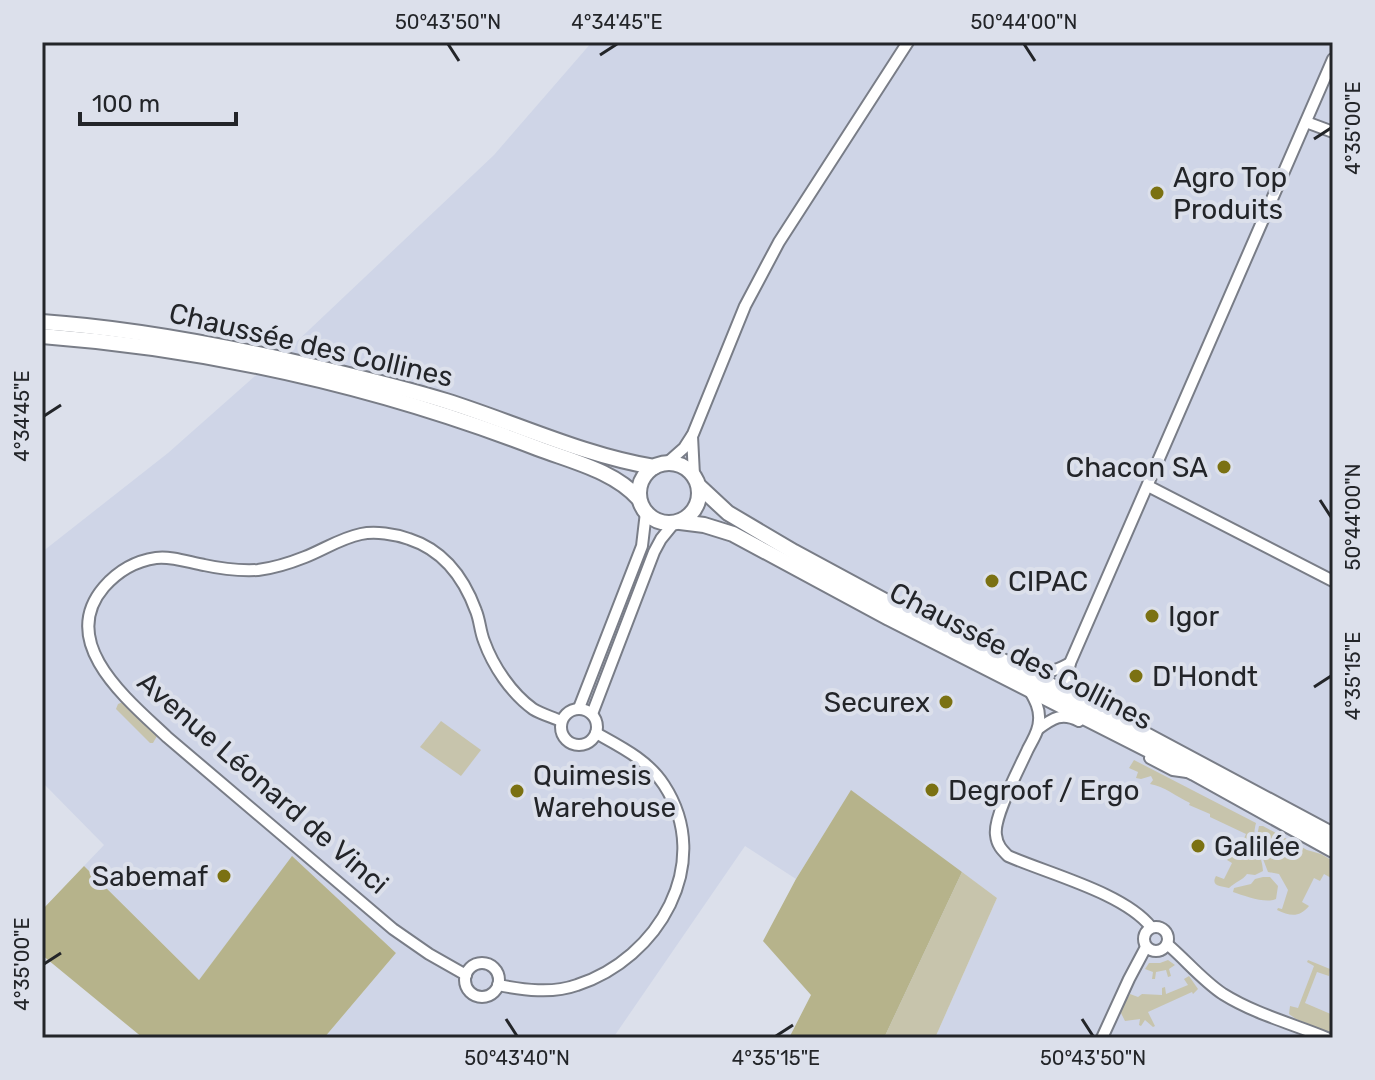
<svg xmlns="http://www.w3.org/2000/svg" width="1375" height="1080" font-family="Rubik,sans-serif">
	<rect width="100%" height="100%" fill="#dce0eb"/>
	<polygon fill="#cfd5e7" points="592,42 1333,42 1333,1038 935,1038 997,898 851,791 796,879 745,846 613,1038 324,1038 396,953 292,857 199,980 84,866 104,845 42,782 42,552 168,453 255,376 291,347 494,155"/>
	<g fill="#c7c4ac">
		<polygon points="123,702 157,736 153,743 150,743 116,709 118,704"/>
		<polygon points="441,721 481,750 461,776 420,747"/>
		<path d="M 1134,760 L 1256,823 C 1250,846 1262,851 1263,871 L 1255,875 L 1247,874 C 1243,880 1235,882 1229,888 C 1222,886 1210,887 1216,876 L 1224,879 L 1232,863 L 1227,860 L 1232,852 L 1237,854 L 1246,834 L 1210,817 L 1210,814 L 1189,805 L 1190,803 C 1177,797 1164,786 1150,784 L 1153,780 L 1151,776 L 1141,779 L 1136,778 L 1138,772 L 1129,768 Z"/>
		<path d="M 1259,826 L 1263,826 L 1307,850 L 1321,854 L 1333,861 L 1333,879 L 1324,874 L 1320,881 L 1314,878 L 1302,902 L 1309,906 C 1299,918 1290,916 1277,910 L 1278,908 L 1282,909 L 1288,890 L 1279,874 L 1268,872 L 1256,841 Z"/>
		<polygon points="962,872 997,898 935,1038 884,1038"/>
		<path d="M 1263,877 L 1270,877 L 1278,886 L 1276,899 C 1266,904 1245,896 1233,892 L 1234,888 L 1251,884 L 1255,879 Z"/>
		<polygon points="1168,960 1175,965 1169,969 1171,976 1168,977 1166,970 1156,972 1155,979 1152,979 1153,972 1145,969 1149,963 1160,963"/>
		<polygon points="1308,960 1330,969 1329,976 1317,972 1305,1003 1333,1015 1333,1034 1296,1019 1289,1014 1290,1006 1298,1008 1314,966 1307,962"/>
		<polygon points="1189,976 1198,989 1193,994 1192,992 1148,1012 1155,1026 1153,1027 1145,1020 1141,1026 1139,1025 1140,1019 1125,1021 1120,1011 1130,994 1138,997 1142,994 1162,995 1162,988 1165,987 1166,994 1188,985 1184,979"/>
	</g>
	<g fill="#b6b38b">
		<polygon points="851,790 962,872 884,1038 789,1038 811,995 763,941 796,879"/>
		<polygon points="292,856 396,953 324,1038 143,1038 42,955 42,910 84,866 199,980"/>
	</g>
	<g fill="none" stroke-linecap="round" stroke-linejoin="round">
		<g stroke="#797d87" stroke-width="14">
			<g id="minor">
				<polyline points="1306,122 1333,132"/>
				<polyline points="692,436 694,475"/>
				<polyline points="667,463 684,448 693,434 745,306 779,242 908,42"/>
				<polyline points="1148,486 1333,581"/>
				<path d="M 1027,667 C 1046,674 1052,673 1070,663"/>
				<path d="M 1030,691 C 1035,700 1040,709 1039,720 C 1039,731 1033,739 1028,749 C 1020,767 993,817 996,835 C 997,845 1002,850 1008,856 C 1049,874 1124,893 1151,927"/>
				<path d="M 1088,701 C 1074,689 1065,682 1070,663 L 1333,59"/>
				<polyline points="579,708 642,546 646,512"/>
				<circle cx="579" cy="727" r="18"/>
				<polyline points="592,714 654,552 661,539 674,523"/>
				<path d="M 1038,729 C 1053,718 1062,712 1079,721"/>
				<polyline points="1150,758 1173,770 1187,772"/>
				<circle cx="1156" cy="939" r="12"/>
				<path d="M 1167,944 C 1186,960 1202,980 1223,994 C 1255,1014 1293,1024 1327,1038"/>
				<circle cx="482" cy="980" r="17"/>
				<path d="M 466,975 L 429,954 L 393,929 L 167,737 C 129,701 56,643 104,587 C 118,571 135,561 156,558 C 171,556 188,562 204,565 C 222,569 239,571 258,570 C 274,568 290,563 305,557 C 323,550 341,538 361,534 C 375,531 395,534 409,539 C 443,550 464,578 476,611 C 480,621 480,631 484,641 C 493,666 511,693 533,709 C 541,714 552,717 561,721"/>
				<path d="M 498,985 C 524,990 552,994 577,985 C 658,959 715,863 664,785 C 648,760 621,747 596,733"/>
				<polyline points="1102,1038 1129,979 1146,947"/>
			</g>
		</g>
		<g stroke="#797d87" stroke-width="18">
			<g id="secondary">
				<path d="M 42,322 C 129,328 215,344 299,363 C 349,375 398,386 446,401 C 516,423 582,455 654,467"/>
				<path d="M 42,336 C 211,349 379,387 537,448 C 571,461 615,471 639,499"/>
				<circle cx="669" cy="493" r="30"/>
				<polyline points="699,486 728,513 794,552 894,606 1103,712 1333,835"/>
				<polyline points="680,522 704,525 733,534 889,618 1194,773 1333,850"/>
			</g>
		</g>
		<use href="#minor" stroke="#fff" stroke-width="10"/>
		<use href="#secondary" stroke="#fff" stroke-width="14"/>
	</g>
	<path fill="none" stroke="#232529" stroke-width="3" d="M 448,44 L 459,61M 1024,44 L 1035,61M 600,55 L 617,44M 1314,139 L 1331,128M 44,416 L 61,405M 1320,500 L 1331,517M 1314,687 L 1331,676M 44,964 L 61,953M 506,1019 L 517,1036M 1082,1019 L 1093,1036M 776,1036 L 793,1025"/>
	<g fill="#7b7112" stroke="#dce0eb" stroke-width="3">
		<circle cx="1157" cy="193" r="8"/>
		<circle cx="1224" cy="467" r="8"/>
		<circle cx="992" cy="581" r="8"/>
		<circle cx="1152" cy="616" r="8"/>
		<circle cx="1136" cy="676" r="8"/>
		<circle cx="946" cy="702" r="8"/>
		<circle cx="932" cy="790" r="8"/>
		<circle cx="517" cy="791" r="8"/>
		<circle cx="1198" cy="846" r="8"/>
		<circle cx="224" cy="876" r="8"/>
	</g>
	<g text-anchor="middle" dominant-baseline="central" stroke-width="8" stroke-linejoin="round" paint-order="stroke">
		<g font-size="28" fill="#232529" stroke="#dce0eb" text-anchor="start">
			<text x="1173" y="177">Agro Top<tspan x="1173" dy="32">Produits</tspan></text>
			<text x="1208" y="467" text-anchor="end">Chacon SA</text>
			<text x="1008" y="581">CIPAC</text>
			<text x="1168" y="616">Igor</text>
			<text x="1152" y="676">D'Hondt</text>
			<text x="930" y="702" text-anchor="end">Securex</text>
			<text x="533" y="775">Quimesis<tspan x="533" dy="32">Warehouse</tspan></text>
			<text x="948" y="790">Degroof / Ergo</text>
			<text x="1214" y="846">Galilée</text>
			<text x="208" y="876" text-anchor="end">Sabemaf</text>
		</g>
		<g font-size="28" fill="#232529" stroke="#dce0eb">
			<text transform="translate(311 345) rotate(13)">Chaussée des Collines</text>
			<text transform="translate(1021 656) rotate(27)">Chaussée des Collines</text>
			<text transform="translate(263 783) rotate(41)">Avenue Léonard de Vinci</text>
		</g>
	</g>
	<rect width="1375" height="1080" fill="none" stroke="#dce0eb" stroke-width="88"/>
	<path d="M80 112v12h156v-12" fill="none" stroke="#232529" stroke-width="4"/>
	<text x="92" y="112" font-size="24" fill="#232529" stroke="#dce0eb" stroke-width="6" paint-order="stroke">100 m</text>
	<rect x="44" y="44" width="1287" height="992" fill="none" stroke="#232529" stroke-width="3"/>
	<g font-size="20" text-anchor="middle" fill="#232529">
		<text x="448" y="29">50°43'50"N</text>
		<text x="617" y="29">4°34'45"E</text>
		<text x="1024" y="29">50°44'00"N</text>
		<text transform="translate(1353 128) rotate(-90)" y="7">4°35'00"E</text>
		<text transform="translate(22 416) rotate(-90)" y="7">4°34'45"E</text>
		<text transform="translate(1353 517) rotate(-90)" y="7">50°44'00"N</text>
		<text transform="translate(1353 676) rotate(-90)" y="7">4°35'15"E</text>
		<text transform="translate(22 964) rotate(-90)" y="7">4°35'00"E</text>
		<text x="517" y="1065">50°43'40"N</text>
		<text x="776" y="1065">4°35'15"E</text>
		<text x="1093" y="1065">50°43'50"N</text>
	</g>
</svg>
